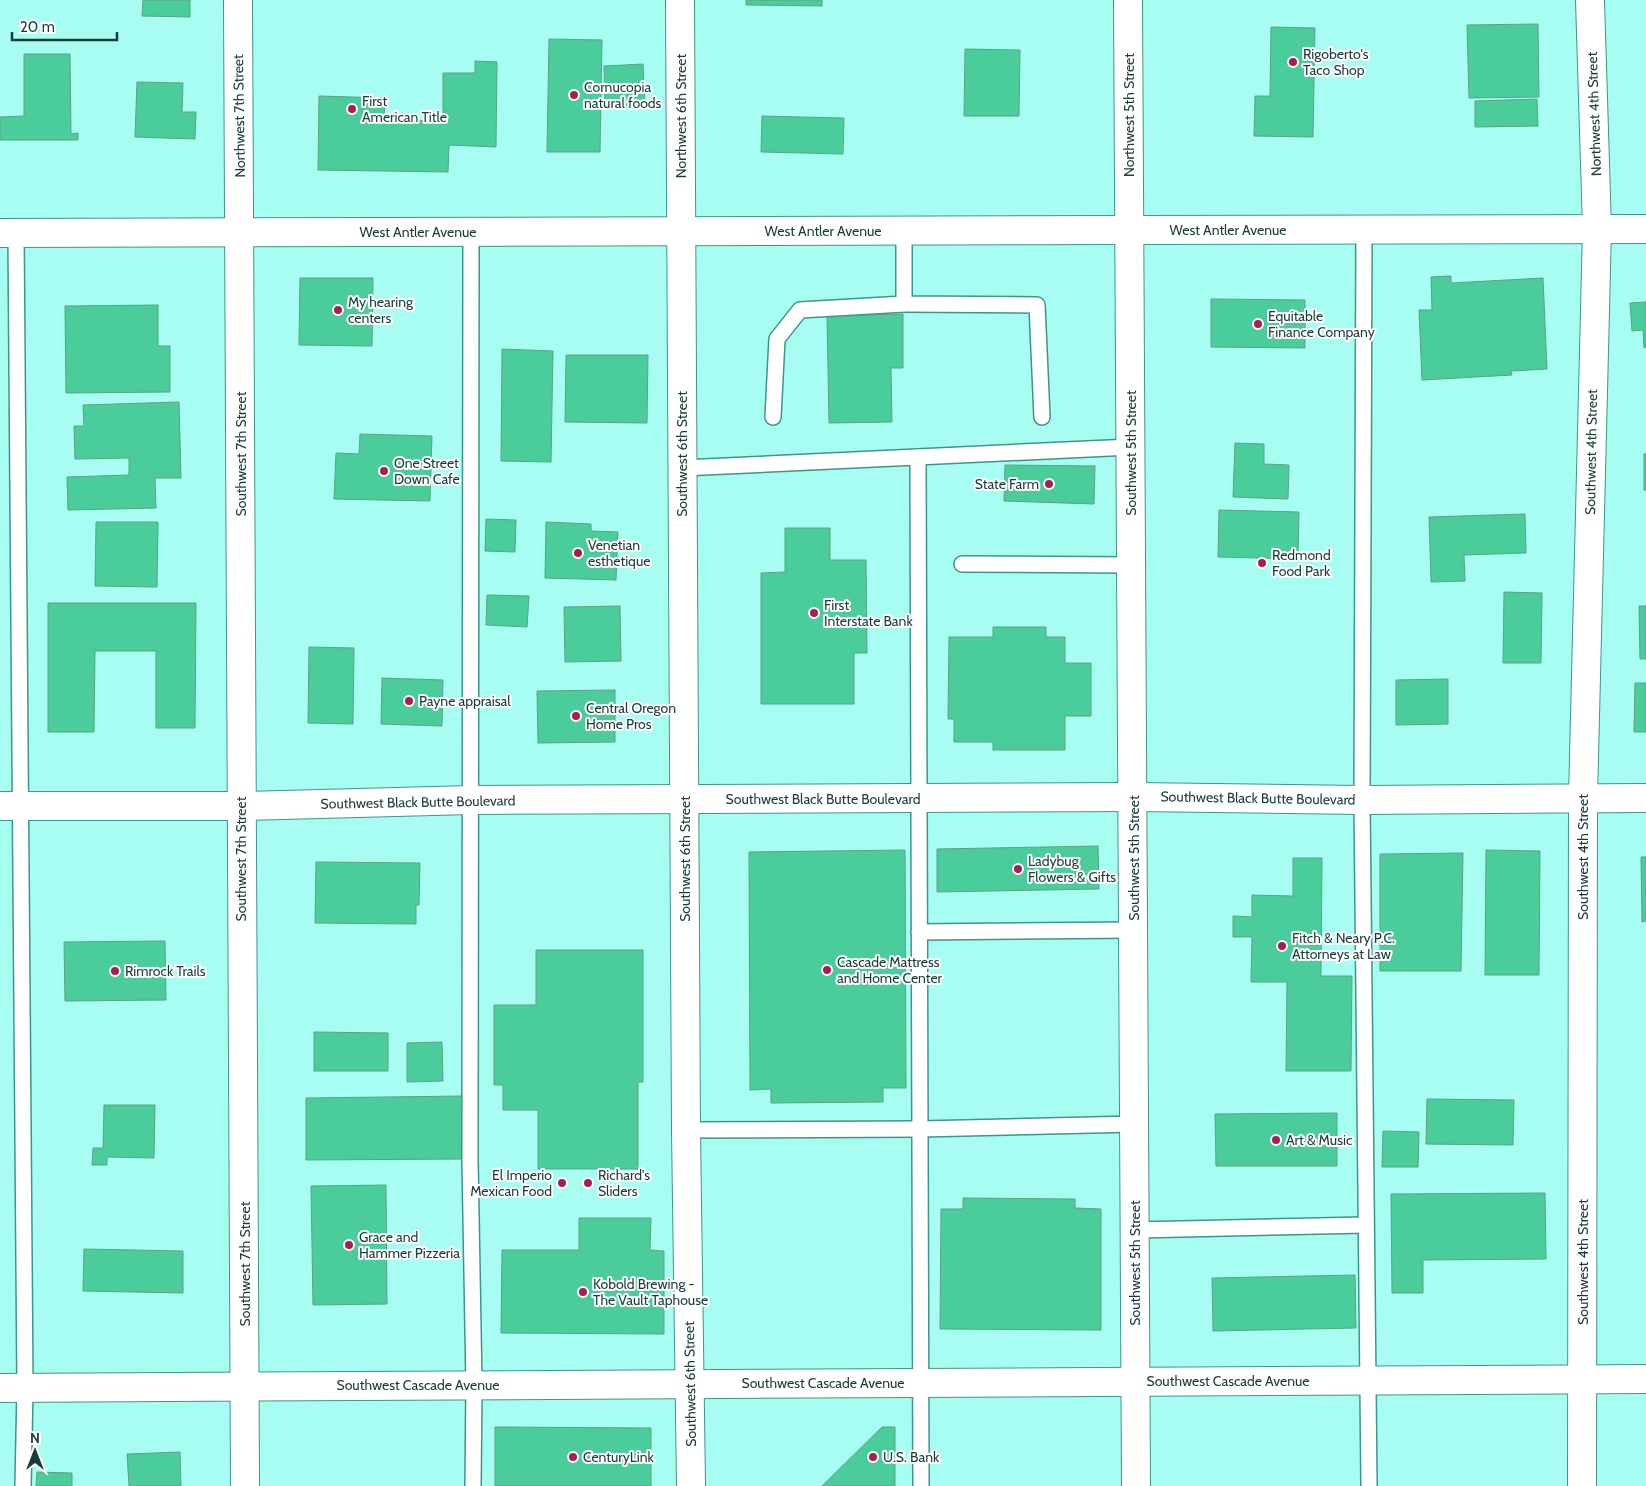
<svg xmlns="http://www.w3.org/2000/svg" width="1646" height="1486" font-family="Cabin,sans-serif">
	<rect width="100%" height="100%" fill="#a7fdf1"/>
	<g fill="#4bcc9b" stroke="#5ca284">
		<polygon points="143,0 190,0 190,17 142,16"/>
		<polygon points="746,0 822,0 822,6 746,5"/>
		<polygon points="1538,24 1539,97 1469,98 1467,25"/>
		<polygon points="1271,27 1315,28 1313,137 1254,136 1255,96 1270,96"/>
		<polygon points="549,39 602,40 600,152 547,152"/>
		<polygon points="965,49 1020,50 1019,116 964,116"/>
		<polygon points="24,54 70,54 71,134 78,133 78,140 0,140 0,117 24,116"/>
		<polygon points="475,61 497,62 496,147 449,145 448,172 318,170 319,96 385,98 384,120 443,121 443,73 475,73"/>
		<polygon points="643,64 645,107 605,108 604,66"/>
		<polygon points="137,82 183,83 182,112 196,112 195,139 135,137"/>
		<polygon points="1537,99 1538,126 1475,127 1475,101"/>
		<polygon points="762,116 844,118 843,154 761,152"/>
		<polygon points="1451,276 1451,283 1543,278 1547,369 1511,371 1512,375 1422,380 1419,310 1432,310 1431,277"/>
		<polygon points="300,278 373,278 372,346 299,345"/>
		<polygon points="1211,299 1305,300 1305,348 1211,347"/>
		<polygon points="1646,302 1646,347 1644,348 1643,330 1632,331 1630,303"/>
		<polygon points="158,305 158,346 170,346 170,392 66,393 65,306"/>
		<polygon points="903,314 903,368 891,368 892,422 829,423 827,316"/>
		<polygon points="502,349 553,351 551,462 501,461"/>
		<polygon points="566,355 648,355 647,423 565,422"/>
		<polygon points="179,402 181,478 155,478 156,508 68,510 67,477 129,475 129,458 75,459 74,426 84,426 83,405"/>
		<polygon points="360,434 432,436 430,501 334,499 336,453 359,454"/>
		<polygon points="1235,443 1264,444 1264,464 1289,465 1288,499 1233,497"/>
		<rect x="1644" y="454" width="2" height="36"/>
		<polygon points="1005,465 1095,466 1094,504 1004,501"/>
		<polygon points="1219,510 1299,512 1298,559 1218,557"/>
		<polygon points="1525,514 1526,553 1464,555 1465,581 1431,582 1429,517"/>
		<polygon points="486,519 516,520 515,552 485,551"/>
		<polygon points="96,522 158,522 157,587 95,586"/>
		<polygon points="546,522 591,524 591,531 618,532 616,580 545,578"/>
		<polygon points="785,528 830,528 830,560 866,560 867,653 854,653 854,704 761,704 761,573 785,572"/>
		<polygon points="1504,592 1542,593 1541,663 1503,663"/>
		<polygon points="487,595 529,596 527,627 486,625"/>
		<polygon points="48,603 196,603 195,728 156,728 156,651 95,651 94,732 48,732"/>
		<polygon points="620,606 621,661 565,662 564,607"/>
		<polygon points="1639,606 1646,606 1646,659 1640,659"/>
		<polygon points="993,627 1046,627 1046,637 1065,637 1065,663 1091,663 1091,716 1065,716 1065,750 993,750 993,742 954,742 954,719 948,719 949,637 993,637"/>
		<polygon points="309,647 354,648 353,724 308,723"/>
		<polygon points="382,678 443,680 442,726 381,724"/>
		<polygon points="1448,679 1448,724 1396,725 1396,680"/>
		<polygon points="1635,683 1646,683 1646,732 1634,732"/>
		<polygon points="615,690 615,742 538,743 537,691"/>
		<polygon points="1098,846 1099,889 937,892 937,849"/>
		<polygon points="905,850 906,1088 883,1088 883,1102 771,1103 771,1089 750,1090 749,852"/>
		<polygon points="1486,850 1540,851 1539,975 1485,975"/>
		<polygon points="1463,853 1461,971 1380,971 1380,854"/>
		<polygon points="1641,857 1646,857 1646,921 1642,922"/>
		<polygon points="1293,858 1322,858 1321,976 1352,976 1351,1071 1286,1071 1287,982 1251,982 1252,937 1233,937 1233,916 1252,917 1252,895 1293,896"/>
		<polygon points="316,862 420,863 419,905 416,905 416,924 315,923"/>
		<polygon points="165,941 166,1000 65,1001 64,942"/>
		<polygon points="536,950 643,950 643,1082 638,1082 638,1169 538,1169 538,1110 503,1110 503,1085 494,1085 494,1005 536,1005"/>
		<polygon points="314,1032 388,1033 388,1071 314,1071"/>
		<polygon points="442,1042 443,1081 407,1082 407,1043"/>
		<polygon points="463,1096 463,1159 306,1160 306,1098"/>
		<polygon points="1427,1099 1514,1100 1513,1145 1426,1144"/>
		<polygon points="104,1105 155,1105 154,1158 107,1157 107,1165 92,1165 93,1148 103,1148"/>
		<polygon points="1337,1113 1337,1166 1216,1166 1215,1114"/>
		<polygon points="1383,1131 1419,1132 1418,1167 1382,1167"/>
		<polygon points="386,1185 387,1304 313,1305 311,1186"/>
		<polygon points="1545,1193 1546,1259 1423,1260 1423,1293 1392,1293 1391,1194"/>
		<polygon points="963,1198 1075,1199 1075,1208 1101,1209 1101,1330 940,1329 941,1209 963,1209"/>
		<polygon points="579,1218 651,1218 650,1250 664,1251 664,1334 501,1333 502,1250 579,1250"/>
		<polygon points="84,1249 183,1251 183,1293 83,1291"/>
		<polygon points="1355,1275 1356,1328 1213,1331 1212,1278"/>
		<polygon points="495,1427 651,1428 651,1486 495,1486"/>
		<polygon points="882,1427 895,1427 895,1486 822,1486"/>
		<polygon points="180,1452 181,1486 129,1486 127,1454"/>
		<polygon points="37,1472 72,1473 72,1486 36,1486"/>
	</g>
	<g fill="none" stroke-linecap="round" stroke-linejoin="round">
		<g stroke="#3e958b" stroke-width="18">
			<g id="service">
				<polyline points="1364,229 1362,800 1369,1486"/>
				<polyline points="904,230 904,304 1037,305 1042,417"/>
				<polyline points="471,232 470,1160 474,1385 473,1486"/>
				<polyline points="16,233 25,1388 23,1486"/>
				<polyline points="773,417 777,339 800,310 904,304"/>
				<polyline points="918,457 921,1486"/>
				<polyline points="682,468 1131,447"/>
				<polyline points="962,564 1132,565"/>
				<polyline points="919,932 1134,930"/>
				<polyline points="686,1130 920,1129 1135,1124"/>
				<polyline points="1135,1230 1366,1225"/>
			</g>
		</g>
		<g stroke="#3e958b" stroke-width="30">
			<g id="minor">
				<polyline points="238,0 245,1486"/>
				<polyline points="0,233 1129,230"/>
				<polyline points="1134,797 1362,800 1646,798"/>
				<polyline points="0,1388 1646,1379"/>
				<polyline points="1582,1486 1583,798 1597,229 1590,0"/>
			</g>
		</g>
		<g stroke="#3e958b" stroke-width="30">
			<g id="tertiary">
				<polyline points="1129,230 1646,229"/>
				<polyline points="0,806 241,806 471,800 1134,797"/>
			</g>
		</g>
		<g stroke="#3e958b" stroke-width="30">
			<g id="primary">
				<polyline points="680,0 686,1130 691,1486"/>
				<polyline points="1128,0 1136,1486"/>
			</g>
		</g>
		<use href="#service" stroke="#fff" stroke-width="15"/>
		<use href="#minor" stroke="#fff" stroke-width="28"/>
		<use href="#tertiary" stroke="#fff" stroke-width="28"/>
		<use href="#primary" stroke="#fff" stroke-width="28"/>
	</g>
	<g fill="#ac1c54" stroke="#fff" stroke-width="2">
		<circle cx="1293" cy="62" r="5"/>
		<circle cx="574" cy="95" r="5"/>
		<circle cx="352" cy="109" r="5"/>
		<circle cx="338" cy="310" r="5"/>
		<circle cx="1258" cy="324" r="5"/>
		<circle cx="384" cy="471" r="5"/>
		<circle cx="1049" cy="484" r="5"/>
		<circle cx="578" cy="553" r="5"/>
		<circle cx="1262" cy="563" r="5"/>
		<circle cx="814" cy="613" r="5"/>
		<circle cx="409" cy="701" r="5"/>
		<circle cx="576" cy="716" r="5"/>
		<circle cx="1018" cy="869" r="5"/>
		<circle cx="1282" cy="946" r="5"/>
		<circle cx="827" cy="970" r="5"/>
		<circle cx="115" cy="971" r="5"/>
		<circle cx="1276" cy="1140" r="5"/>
		<circle cx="562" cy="1183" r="5"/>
		<circle cx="588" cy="1183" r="5"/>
		<circle cx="349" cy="1245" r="5"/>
		<circle cx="583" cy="1292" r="5"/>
		<circle cx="573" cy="1457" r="5"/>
		<circle cx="873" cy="1457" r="5"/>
	</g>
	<g text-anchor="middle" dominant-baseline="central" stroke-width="4" stroke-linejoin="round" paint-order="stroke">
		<g font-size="14" fill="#193d39" stroke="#fff" text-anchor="start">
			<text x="1303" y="54">Rigoberto's<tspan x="1303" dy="16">Taco Shop</tspan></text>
			<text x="584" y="87">Cornucopia<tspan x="584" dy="16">natural foods</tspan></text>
			<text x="362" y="101">First<tspan x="362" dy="16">American Title</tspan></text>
			<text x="348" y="302">My hearing<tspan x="348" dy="16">centers</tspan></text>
			<text x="1268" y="316">Equitable<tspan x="1268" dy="16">Finance Company</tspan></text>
			<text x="394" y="463">One Street<tspan x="394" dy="16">Down Cafe</tspan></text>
			<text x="1039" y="484" text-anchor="end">State Farm</text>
			<text x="588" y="545">Venetian<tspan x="588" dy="16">esthetique</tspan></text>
			<text x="1272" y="555">Redmond<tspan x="1272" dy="16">Food Park</tspan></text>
			<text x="824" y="605">First<tspan x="824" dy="16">Interstate Bank</tspan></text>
			<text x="419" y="701">Payne appraisal</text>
			<text x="586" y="708">Central Oregon<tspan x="586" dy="16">Home Pros</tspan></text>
			<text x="1028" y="861">Ladybug<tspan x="1028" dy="16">Flowers &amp; Gifts</tspan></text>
			<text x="1292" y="938">Fitch &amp; Neary P.C.<tspan x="1292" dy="16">Attorneys at Law</tspan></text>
			<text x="837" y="962">Cascade Mattress<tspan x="837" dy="16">and Home Center</tspan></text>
			<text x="125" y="971">Rimrock Trails</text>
			<text x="1286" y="1140">Art &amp; Music</text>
			<text x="552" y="1175" text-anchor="end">El Imperio<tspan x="552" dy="16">Mexican Food</tspan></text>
			<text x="598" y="1175">Richard's<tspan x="598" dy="16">Sliders</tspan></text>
			<text x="359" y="1237">Grace and<tspan x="359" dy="16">Hammer Pizzeria</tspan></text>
			<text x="593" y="1284">Kobold Brewing -<tspan x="593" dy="16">The Vault Taphouse</tspan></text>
			<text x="583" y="1457">CenturyLink</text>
			<text x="883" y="1457">U.S. Bank</text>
		</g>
		<g font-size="14" fill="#193d39" stroke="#fff">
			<text transform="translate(1594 114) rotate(-92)">Northwest 4th Street</text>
			<text transform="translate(1129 115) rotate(-90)">Northwest 5th Street</text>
			<text transform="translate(239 116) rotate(-91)">Northwest 7th Street</text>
			<text transform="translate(681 116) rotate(-90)">Northwest 6th Street</text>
			<text x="1228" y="230">West Antler Avenue</text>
			<text x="823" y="231">West Antler Avenue</text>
			<text x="418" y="232">West Antler Avenue</text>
			<text transform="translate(1591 452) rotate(-89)">Southwest 4th Street</text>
			<text transform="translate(1131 453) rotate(-90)">Southwest 5th Street</text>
			<text transform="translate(241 454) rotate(-90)">Southwest 7th Street</text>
			<text transform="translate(682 454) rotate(-90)">Southwest 6th Street</text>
			<text transform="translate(1258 798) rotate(1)">Southwest Black Butte Boulevard</text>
			<text x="823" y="799">Southwest Black Butte Boulevard</text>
			<text transform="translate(418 802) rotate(-1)">Southwest Black Butte Boulevard</text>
			<text transform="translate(1583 857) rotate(-90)">Southwest 4th Street</text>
			<text transform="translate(1134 858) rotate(-90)">Southwest 5th Street</text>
			<text transform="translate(241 859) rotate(-90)">Southwest 7th Street</text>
			<text transform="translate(685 859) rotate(-90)">Southwest 6th Street</text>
			<text transform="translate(1583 1262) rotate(-90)">Southwest 4th Street</text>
			<text transform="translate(1135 1263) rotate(-90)">Southwest 5th Street</text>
			<text transform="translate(245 1264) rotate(-90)">Southwest 7th Street</text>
			<text x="1228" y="1381">Southwest Cascade Avenue</text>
			<text x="823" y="1383">Southwest Cascade Avenue</text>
			<text transform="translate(690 1384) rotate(-91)">Southwest 6th Street</text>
			<text x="418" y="1385">Southwest Cascade Avenue</text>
		</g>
	</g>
	<g transform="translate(35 1451)" stroke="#ffffff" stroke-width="4" paint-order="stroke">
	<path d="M0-4L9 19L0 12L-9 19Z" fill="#193d39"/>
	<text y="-8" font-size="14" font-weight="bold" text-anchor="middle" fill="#193d39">N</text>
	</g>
	<path d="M12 32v8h105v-8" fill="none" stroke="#193d39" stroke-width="2.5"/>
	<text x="20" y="32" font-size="15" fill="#193d39" stroke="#ffffff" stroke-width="4" paint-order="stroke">20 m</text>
</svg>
